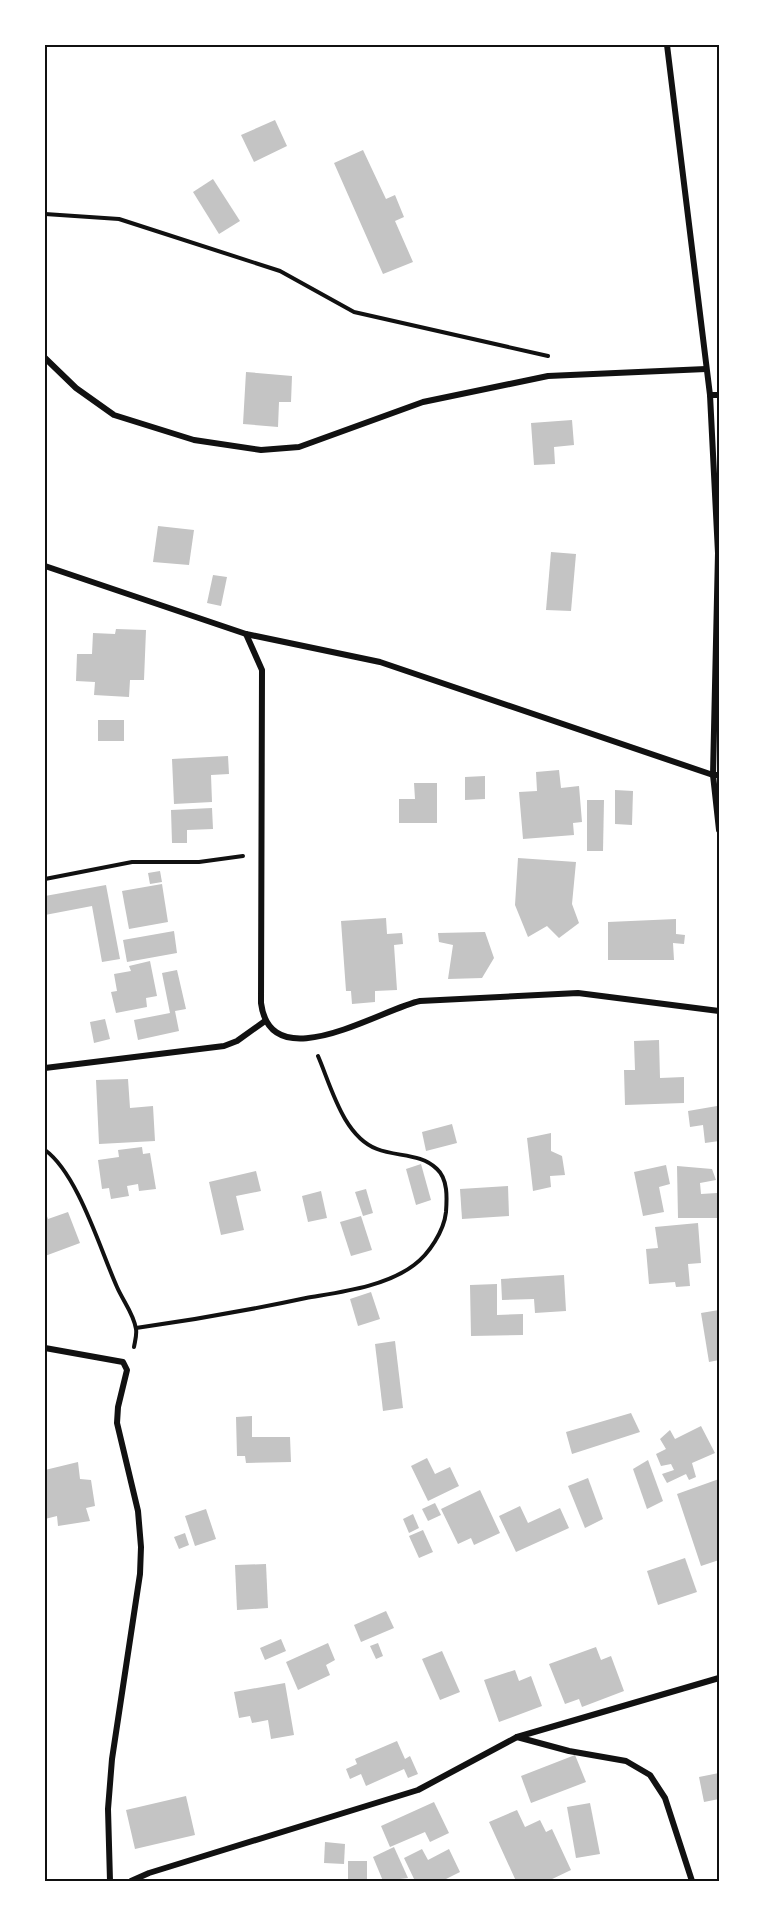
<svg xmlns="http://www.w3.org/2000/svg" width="764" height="1926" font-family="'Fira Sans',sans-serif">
	<rect width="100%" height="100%" fill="#fff"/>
	<g fill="#c4c4c4">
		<polygon points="275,120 287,146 254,162 241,135"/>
		<polygon points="363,150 386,199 395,195 404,217 395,221 413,262 383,274 334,163"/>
		<polygon points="213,179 240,221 219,234 193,192"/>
		<polygon points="246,372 292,376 291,402 279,402 278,427 243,424"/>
		<polygon points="572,420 574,445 554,447 555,464 534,465 531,423"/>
		<polygon points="158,526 194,530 189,565 153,562"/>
		<polygon points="551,552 576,554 571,611 546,610"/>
		<polygon points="213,575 227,577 221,606 207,603"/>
		<polygon points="116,629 146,630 144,680 130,680 129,697 94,695 95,682 76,681 77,654 92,654 93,633 115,634"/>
		<rect x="98" y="720" width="26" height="21"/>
		<polygon points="228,756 229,774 211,775 212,802 174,804 172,759"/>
		<polygon points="559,770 561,788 579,786 582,822 573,823 574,835 523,839 519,792 537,791 536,772"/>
		<polygon points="485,776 485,799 465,800 465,777"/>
		<polygon points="414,783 437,783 437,823 399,823 399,799 415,799"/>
		<polygon points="615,790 633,791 632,825 615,824"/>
		<polygon points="587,800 604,800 603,851 587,851"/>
		<polygon points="212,808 213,829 187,830 187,843 172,843 171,810"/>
		<polygon points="518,858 576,862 572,904 579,923 559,938 547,926 528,937 515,905"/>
		<polygon points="160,871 162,882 150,884 148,873"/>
		<polygon points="162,884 168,922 129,929 122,891"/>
		<polygon points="106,885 120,959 102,962 92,906 45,915 45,896"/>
		<polygon points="386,918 387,934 402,933 403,944 394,945 397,990 375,991 375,1002 352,1004 351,991 346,991 341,921"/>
		<polygon points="676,919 676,934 685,935 684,944 673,943 674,960 608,960 608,922"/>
		<polygon points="174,931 177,953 127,962 123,940"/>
		<polygon points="485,932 494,958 482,978 448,979 453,945 439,942 438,933"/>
		<polygon points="150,961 157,996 146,998 147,1007 116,1013 111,992 117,991 114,974 131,971 129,966"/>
		<polygon points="177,970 186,1009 175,1011 179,1031 138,1040 134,1020 170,1013 162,973"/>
		<polygon points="105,1019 110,1039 94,1043 90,1022"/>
		<polygon points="659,1040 660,1078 684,1077 684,1103 625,1105 624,1070 635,1070 634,1041"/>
		<polygon points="128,1079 130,1108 153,1106 155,1141 99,1144 96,1080"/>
		<polygon points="717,1106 719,1141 705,1143 703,1125 690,1127 688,1111"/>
		<polygon points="452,1124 457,1143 426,1151 422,1132"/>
		<polygon points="551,1133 551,1151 562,1156 565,1175 550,1176 551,1187 533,1191 527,1138"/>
		<polygon points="142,1147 143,1154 150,1153 156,1189 139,1191 138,1184 127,1186 129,1196 111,1199 109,1188 102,1189 98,1160 119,1157 118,1150"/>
		<polygon points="421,1164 431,1200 416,1205 406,1169"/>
		<polygon points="666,1165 670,1184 659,1187 664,1212 643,1216 634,1172"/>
		<polygon points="677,1166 712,1169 716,1180 700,1183 701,1194 717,1193 719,1218 678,1218"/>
		<polygon points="256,1171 261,1191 236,1196 244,1230 221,1235 209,1182"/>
		<polygon points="508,1186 509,1216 462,1219 460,1189"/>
		<polygon points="366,1189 373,1213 363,1216 355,1192"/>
		<polygon points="321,1191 327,1218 308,1222 302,1196"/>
		<polygon points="45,1211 48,1219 68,1212 80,1243 45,1256"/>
		<polygon points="361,1216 372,1250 351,1256 340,1222"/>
		<polygon points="698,1223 701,1263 688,1264 690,1286 676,1287 675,1282 649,1284 646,1249 658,1248 655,1227"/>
		<polygon points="564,1275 566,1311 535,1313 534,1299 502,1300 501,1279"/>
		<polygon points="497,1284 497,1315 523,1314 523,1335 471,1336 470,1285"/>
		<polygon points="371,1292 380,1319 358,1326 350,1299"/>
		<polygon points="719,1310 719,1360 709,1362 701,1313"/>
		<polygon points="395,1341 403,1408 383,1411 375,1344"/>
		<polygon points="631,1413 640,1432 572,1454 566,1432"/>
		<polygon points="252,1416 252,1437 290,1437 291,1462 246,1463 245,1456 237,1456 236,1417"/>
		<polygon points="701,1426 715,1453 692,1463 696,1477 689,1480 686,1474 667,1483 662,1474 674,1470 671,1464 661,1466 656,1454 666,1449 660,1439 670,1430 675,1439"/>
		<polygon points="427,1458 435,1474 450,1467 459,1486 428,1501 411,1466"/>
		<polygon points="648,1460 663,1501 647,1509 633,1469"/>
		<polygon points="78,1462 80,1479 91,1480 95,1506 86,1508 90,1521 58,1526 57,1516 45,1519 45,1470"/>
		<polygon points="588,1478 603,1519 585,1528 568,1486"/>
		<polygon points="719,1479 719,1560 701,1566 677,1494"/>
		<polygon points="480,1490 500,1533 474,1545 471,1538 458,1544 441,1509"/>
		<polygon points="435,1503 441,1515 428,1521 422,1509"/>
		<polygon points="520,1506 528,1523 560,1508 569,1528 516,1552 499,1516"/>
		<polygon points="206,1509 216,1539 195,1546 185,1516"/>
		<polygon points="413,1514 419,1528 409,1533 403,1519"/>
		<polygon points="423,1530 433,1552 419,1558 409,1536"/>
		<polygon points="185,1533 189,1545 179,1549 174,1537"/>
		<polygon points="685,1558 697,1592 658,1605 647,1571"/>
		<polygon points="266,1564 268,1608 237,1610 235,1565"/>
		<polygon points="386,1611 394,1628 361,1642 354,1625"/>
		<polygon points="281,1639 286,1651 265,1660 260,1648"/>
		<polygon points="328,1643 335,1660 326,1665 330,1675 298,1690 286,1662"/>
		<polygon points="378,1643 383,1656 376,1659 370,1646"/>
		<polygon points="596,1647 601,1660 611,1656 624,1691 582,1707 579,1699 565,1704 549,1664"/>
		<polygon points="442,1651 460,1692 440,1700 422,1659"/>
		<polygon points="515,1670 519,1681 531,1676 542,1706 499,1722 484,1680"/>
		<polygon points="285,1683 294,1735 271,1739 268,1720 252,1723 250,1716 239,1718 234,1692"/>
		<polygon points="397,1741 405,1759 410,1756 418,1774 408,1778 404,1769 366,1786 361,1774 350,1779 346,1769 357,1764 355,1759"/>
		<polygon points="575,1755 586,1782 531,1803 521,1776"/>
		<polygon points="719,1773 719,1799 704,1802 699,1777"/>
		<polygon points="186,1796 195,1835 135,1849 126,1810"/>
		<polygon points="434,1802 449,1833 430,1842 425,1832 390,1847 381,1826"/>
		<polygon points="590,1803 600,1854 576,1858 567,1807"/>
		<polygon points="517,1810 525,1827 540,1820 546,1832 552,1829 571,1870 548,1881 516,1881 489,1822"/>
		<polygon points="325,1842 345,1844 344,1864 324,1863"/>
		<polygon points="394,1847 408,1878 383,1881 373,1857"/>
		<polygon points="422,1849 428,1860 449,1849 460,1872 442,1881 415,1881 404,1858"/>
		<rect x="348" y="1861" width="19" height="20"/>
	</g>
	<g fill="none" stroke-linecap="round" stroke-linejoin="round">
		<g stroke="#111" stroke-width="4">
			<polyline points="45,214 119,219 280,271 354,312 548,356"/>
			<polyline points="45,879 132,862 199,862 243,856"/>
			<path d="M 45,1150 C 78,1174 100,1249 117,1287 C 123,1301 134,1314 136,1329 C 137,1335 135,1341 134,1347"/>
			<path d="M 136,1328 C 193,1320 250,1310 306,1298 C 340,1292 385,1287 414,1265 C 429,1254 444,1231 446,1212 C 447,1198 448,1179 437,1169 C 421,1153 397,1157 377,1149 C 343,1136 331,1086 318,1056"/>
		</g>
		<g stroke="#111" stroke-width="6">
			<polyline points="667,45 710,395 718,553 713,775 719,830"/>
			<polyline points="45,358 76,388 114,415 194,440 261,450 299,447 423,402 548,376 706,369"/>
			<polyline points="710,395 719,395"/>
			<polyline points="45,566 246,634 380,662 713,775 719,775"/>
			<path d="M 246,634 L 262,670 L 261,1003 C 271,1080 381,1009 420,1001 L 578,993 L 719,1011"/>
			<polyline points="45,1068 224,1046 237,1041 265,1021"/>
			<polyline points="45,1348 123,1362 127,1370 118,1407 117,1423 138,1511 141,1547 140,1574 112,1759 108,1809 110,1881"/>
			<polyline points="517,1737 569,1751 626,1761 650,1775 665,1798 692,1881"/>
			<polyline points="131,1881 149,1873 418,1790 517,1737 719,1678"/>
		</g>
	</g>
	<rect width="764" height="1926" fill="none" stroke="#ffffff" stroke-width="93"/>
	<rect x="46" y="46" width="672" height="1834" fill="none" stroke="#111" stroke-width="2"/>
</svg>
